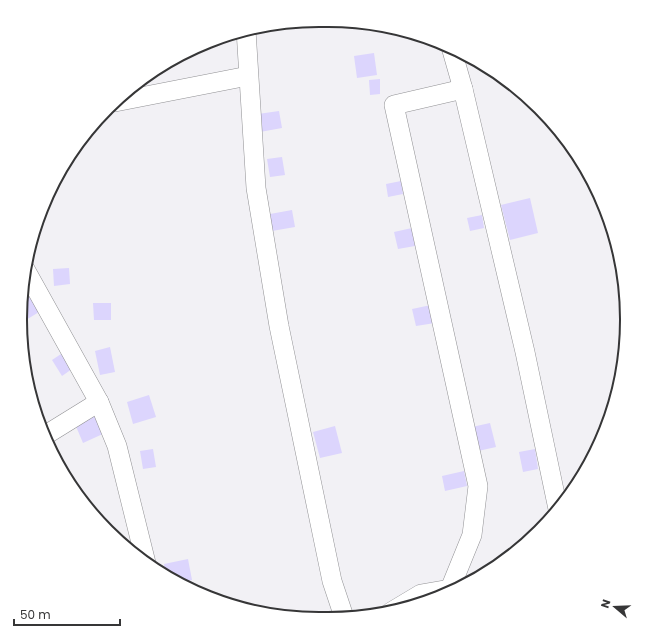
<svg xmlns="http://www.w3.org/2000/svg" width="647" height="639" font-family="Poppins,sans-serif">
	<rect width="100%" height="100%" fill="#f2f1f5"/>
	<g fill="#dcd5fd">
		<polygon points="374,53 377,75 357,78 354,56"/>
		<polygon points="380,79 380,94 370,95 369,80"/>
		<polygon points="279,111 282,128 260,132 258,114"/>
		<polygon points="282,157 285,175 270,177 267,159"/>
		<polygon points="401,181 403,194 388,197 386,184"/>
		<polygon points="530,198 538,233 510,240 501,205"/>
		<polygon points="292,210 295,227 272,231 270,214"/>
		<polygon points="482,215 484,228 470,231 467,218"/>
		<polygon points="412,228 415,246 398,249 394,232"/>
		<polygon points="69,268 70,284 54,286 53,269"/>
		<polygon points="30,296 39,312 26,320 21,311 22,300"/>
		<polygon points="93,303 111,303 111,320 94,320"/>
		<polygon points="431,305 435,323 416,326 412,309"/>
		<polygon points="110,347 115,372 100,375 95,351"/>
		<polygon points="61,354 72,369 62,376 52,360"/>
		<polygon points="149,395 156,417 133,424 127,402"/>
		<polygon points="96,414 105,433 83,443 75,424"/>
		<polygon points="490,423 496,447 478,451 472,427"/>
		<polygon points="335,426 342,453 320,458 313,432"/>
		<polygon points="153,449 156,467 143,469 140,451"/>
		<polygon points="535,449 538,469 523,472 519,452"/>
		<polygon points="464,471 467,486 445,491 442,476"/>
		<polygon points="188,559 192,580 179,583 166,575 164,564"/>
	</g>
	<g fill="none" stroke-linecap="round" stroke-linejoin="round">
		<g stroke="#919194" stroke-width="20">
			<g id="minor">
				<polyline points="246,30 256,188 279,326 332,581 344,617"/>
				<polyline points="451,47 463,89 525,352 558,509"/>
				<polyline points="115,102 248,76"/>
				<polyline points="25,269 99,402 117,446 146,563"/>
				<polyline points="44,436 99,402"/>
				<polyline points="451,591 450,589 472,535 478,486 394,105 463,89"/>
				<polyline points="391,612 421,594 450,589"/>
			</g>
		</g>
		<use href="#minor" stroke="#fff" stroke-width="19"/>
	</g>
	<path d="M0 0H647V639H0ZM319 27H328A292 292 0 0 1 620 319V320A292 292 0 0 1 328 612H319A292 292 0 0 1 27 320V319A292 292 0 0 1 319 27Z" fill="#fff" fill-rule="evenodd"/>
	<path fill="none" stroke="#363637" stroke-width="2" d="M319 27H328A292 292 0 0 1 620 319V320A292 292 0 0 1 328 612H319A292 292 0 0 1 27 320V319A292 292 0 0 1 319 27Z"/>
	<g transform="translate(615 607) rotate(289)" stroke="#ffffff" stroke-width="3" paint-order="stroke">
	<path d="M0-3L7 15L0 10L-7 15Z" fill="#363637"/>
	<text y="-6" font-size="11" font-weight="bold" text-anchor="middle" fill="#363637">N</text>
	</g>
	<path d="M14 619v6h106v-6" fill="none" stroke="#363637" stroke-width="2"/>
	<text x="20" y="619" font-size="12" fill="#363637" stroke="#ffffff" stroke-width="3" paint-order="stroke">50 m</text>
</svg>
